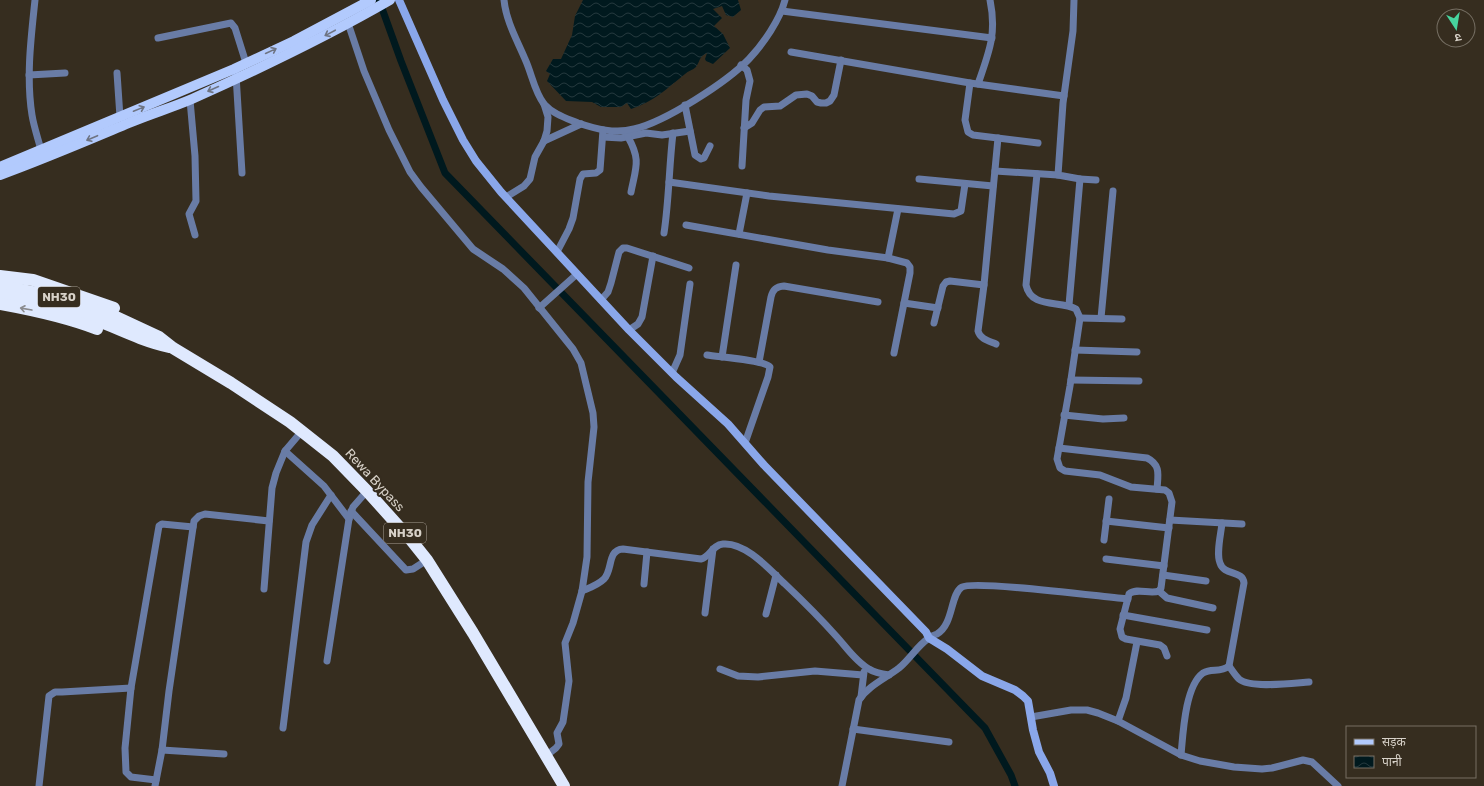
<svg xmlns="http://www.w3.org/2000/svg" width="1484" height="786" font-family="Rubik,'Noto Sans Devanagari',sans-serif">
	<defs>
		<pattern id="water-waves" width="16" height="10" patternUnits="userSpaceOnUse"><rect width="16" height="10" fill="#00191e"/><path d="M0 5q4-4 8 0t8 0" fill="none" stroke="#24393d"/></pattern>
	</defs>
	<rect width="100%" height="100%" fill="#362d1f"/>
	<path fill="url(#water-waves)" d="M 583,0 L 738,0 L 741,10 L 733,17 L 726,15 L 722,6 L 713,9 L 722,18 L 714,26 L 723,34 L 730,48 L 713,64 L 706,61 L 705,59 L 707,53 C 698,58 701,60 696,67 C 693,70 688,71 685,74 C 669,87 652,103 631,109 L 627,103 L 621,107 L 601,107 L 592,102 L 566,101 L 547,81 L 550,74 L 546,71 L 553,59 L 561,59 L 572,35 L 575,16 Z"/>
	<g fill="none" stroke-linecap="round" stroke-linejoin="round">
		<polyline stroke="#00191e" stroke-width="7" points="379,0 401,61 445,173 985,728 1011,775 1015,786"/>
		<g stroke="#697ca6" stroke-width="7">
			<path d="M 35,0 C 31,38 26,77 32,115 C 34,128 39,141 42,154"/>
			<path d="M 504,0 C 506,21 517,40 525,59 C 532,74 534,91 544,104 C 553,114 566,118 578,123 C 596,129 615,134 634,129 C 665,122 727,82 749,59 C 763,44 780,20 785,0"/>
			<polyline points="782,11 992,38"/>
			<polyline points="348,23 364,71 389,130 410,172 421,187 473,249 503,269 524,288 573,349 581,363 593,413 594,427 588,482 587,557 582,591 573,623 565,643 569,681 563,722 557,733 559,744 556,748 547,755"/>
			<polyline points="158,38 231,23 235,28 246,63"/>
			<polyline points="791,52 970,83 1064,96"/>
			<polyline points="741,65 747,70 750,81 746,100 742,166"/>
			<polyline points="117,73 120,117"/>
			<polyline points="29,75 65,73"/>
			<polyline points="236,75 242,173"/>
			<polyline points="970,83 965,120 968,132 973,135 1038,143"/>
			<path d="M 978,84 C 989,52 997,34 990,0"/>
			<polyline points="190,100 195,156 196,201 189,214 195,235"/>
			<polyline points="685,105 695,155 701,159 704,158 710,146"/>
			<polyline points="744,128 752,123 760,110 764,107 780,106 796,95 807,94 812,96 817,102 821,103 826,103 830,101 834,95 841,60"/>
			<polyline points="603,137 621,138 646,133 662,135 690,131"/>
			<path d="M 628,137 C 641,160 636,167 631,192"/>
			<polyline points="544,141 581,124"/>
			<polyline points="995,171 1058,175"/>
			<path d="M 1037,174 L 1026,285 C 1031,309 1060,300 1076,309 L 1080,318 L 1070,386 L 1057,459 L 1060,468 L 1065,471 L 1100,475 L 1131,487 L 1165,490 L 1169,493 L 1172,502 L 1161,588 L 1159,591 C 1150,595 1137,587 1129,594 L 1120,629 L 1122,637 L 1126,639 L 1160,645 L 1164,648 L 1167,656"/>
			<polyline points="919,179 993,186"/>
			<polyline points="1080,179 1096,180"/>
			<polyline points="669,182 769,196 954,214 961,211 965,184"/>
			<polyline points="506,197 524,186 530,179 535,157 544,141 547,131 548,117 544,104"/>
			<polyline points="686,225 828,250 888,258 907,263 910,267 910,273 894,353"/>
			<path d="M 664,233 C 669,200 669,167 673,133"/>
			<polyline points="739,234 747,193"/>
			<polyline points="557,252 569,229 573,218 580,179 583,174 596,173 600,170 603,130"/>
			<polyline points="888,258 898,209"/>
			<polyline points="601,300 608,292 611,283 619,252 623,248 627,248 689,268"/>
			<polyline points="904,303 938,308"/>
			<polyline points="1069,305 1080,179 1058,175 1063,103 1073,31 1074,0"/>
			<polyline points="539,308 577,274"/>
			<polyline points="1080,318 1122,319"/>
			<polyline points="1101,318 1113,191"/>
			<polyline points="934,323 943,286 946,282 950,281 984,285"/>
			<polyline points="629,330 638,324 642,317 653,256"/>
			<path d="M 996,344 C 989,341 980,339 978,331 L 984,285 L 998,138"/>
			<polyline points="1075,350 1137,352"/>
			<path d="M 707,355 C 718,357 764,360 770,367 L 768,377 L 745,443"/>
			<polyline points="722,357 736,265"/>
			<path d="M 759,362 L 771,297 C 773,289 776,287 784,286 L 878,302"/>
			<polyline points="672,373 680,355 690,284"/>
			<polyline points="1071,380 1139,381"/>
			<polyline points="1064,415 1103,419 1124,418"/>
			<path d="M 1059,448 L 1147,458 C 1161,465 1158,475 1157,489"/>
			<polyline points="285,451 324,486 349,519"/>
			<polyline points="351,511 406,570 413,569 427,560"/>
			<polyline points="1170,520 1242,524"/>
			<polyline points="1106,521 1169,528"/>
			<polyline points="1104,540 1109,499"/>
			<polyline points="1106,559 1164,566"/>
			<polyline points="1163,575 1206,581"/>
			<polyline points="644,584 647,552"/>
			<polyline points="264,589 272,488 276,473 285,451 302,431"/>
			<path d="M 582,591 C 589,588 598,585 604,579 C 613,570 607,550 623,549 L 701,559 C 710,557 712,545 723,544 C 746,542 770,570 785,584 C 803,601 820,618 837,637 C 846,647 856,662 869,669 C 875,673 882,674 889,675"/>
			<polyline points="1159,591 1167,598 1213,608"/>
			<polyline points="705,613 713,549"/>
			<polyline points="766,614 776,575"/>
			<polyline points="1123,615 1207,630"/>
			<polyline points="327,661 349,519 353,507 367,491"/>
			<path d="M 1229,666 C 1232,670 1235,675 1239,679 C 1250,689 1294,683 1309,682"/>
			<polyline points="720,669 738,676 758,677 815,671 863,675"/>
			<polyline points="861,697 864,672"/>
			<polyline points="1031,717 1071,710 1087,710 1098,713 1118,721 1181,755 1200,761 1234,767 1262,769 1272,768 1303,760 1312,762 1338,786"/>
			<polyline points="1118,721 1126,698 1137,642"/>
			<polyline points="283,728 306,542 312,525 331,495"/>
			<polyline points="853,729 949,742"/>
			<polyline points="162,750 224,754"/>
			<path d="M 1181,755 C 1183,734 1185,686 1203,673 C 1212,668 1220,673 1229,666 L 1244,583 C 1243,570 1224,576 1220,563 C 1216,553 1221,534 1222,523"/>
			<polyline points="156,780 131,777 126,772 125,748 131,688 159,526 162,524 193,527"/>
			<polyline points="39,786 49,696 55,692 62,692 131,688"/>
			<polyline points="155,786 162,750 169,691 194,521 199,516 205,514 269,521"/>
			<path d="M 842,786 L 859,700 C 868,686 886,678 899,668 C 910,659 917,646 929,638 C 931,636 934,635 937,634 C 954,624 950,594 962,587 C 975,580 1104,597 1128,599"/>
		</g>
		<polyline stroke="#8aa7ea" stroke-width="8" points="399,0 443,100 463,140 476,161 501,192 629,330 676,377 728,424 764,465 926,632 929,638 947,649 982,676 1015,690 1023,696 1028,701 1033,730 1039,752 1050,773 1054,786"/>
		<g stroke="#b2cafd" stroke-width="10">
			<polyline points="0,167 234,69 294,41 371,0"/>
			<path d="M 0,175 C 44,159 86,141 129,123 C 150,114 171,108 192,99 C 259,69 326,37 390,0"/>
		</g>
		<g stroke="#dfe9fe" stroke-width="12">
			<polyline points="0,276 33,280 114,308"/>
			<polyline points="0,286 58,297 85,306 116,317 159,337 173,348 231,383 290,422 333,456 367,491 411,540 427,560 473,633 564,786"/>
			<path d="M 0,295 C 28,299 57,305 84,315 C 113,326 141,341 170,347"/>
			<path d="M 0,304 C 33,310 66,317 97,329"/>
		</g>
	</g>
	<defs><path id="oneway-shaft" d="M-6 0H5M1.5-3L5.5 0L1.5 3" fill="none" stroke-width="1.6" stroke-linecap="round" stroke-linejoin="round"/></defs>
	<g stroke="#6e7483">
		<use href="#oneway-shaft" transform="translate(330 33) rotate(152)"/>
		<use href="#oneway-shaft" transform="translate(271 51) rotate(-25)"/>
		<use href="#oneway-shaft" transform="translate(213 89) rotate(156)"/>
		<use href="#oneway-shaft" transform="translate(139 109) rotate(-22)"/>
		<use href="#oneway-shaft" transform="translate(92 138) rotate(157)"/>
	</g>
	<use stroke="#8a8b8e" href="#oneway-shaft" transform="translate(26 309) rotate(-170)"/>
	<g text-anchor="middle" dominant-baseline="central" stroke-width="4" stroke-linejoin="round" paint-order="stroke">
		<g fill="#362d1f" stroke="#a7a095" stroke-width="1">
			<rect x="38" y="287" width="42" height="20" rx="3"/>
			<rect x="384" y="523" width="42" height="20" rx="3"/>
		</g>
		<g font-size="12" font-weight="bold" fill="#d7d1c8">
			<text x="59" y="297">NH30</text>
			<text x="405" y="533">NH30</text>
		</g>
		<g font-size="13" fill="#d7d1c8" stroke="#362d1f">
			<text transform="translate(375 480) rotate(47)">Rewa Bypass</text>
		</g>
	</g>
	<rect x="1346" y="726" width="130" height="52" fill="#362d1f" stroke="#766f63"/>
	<rect x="1354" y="739" width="20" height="6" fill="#b2cafd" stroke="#766f63"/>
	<text x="1382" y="746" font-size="12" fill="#d7d1c8">सड़क</text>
	<rect x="1354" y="756" width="20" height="12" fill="url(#water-waves)" stroke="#766f63"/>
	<text x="1382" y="766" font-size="12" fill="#d7d1c8">पानी</text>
	<g transform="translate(1456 28) rotate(168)"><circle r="19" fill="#362d1f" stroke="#766f63"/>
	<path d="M0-3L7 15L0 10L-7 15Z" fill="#47d49e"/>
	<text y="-6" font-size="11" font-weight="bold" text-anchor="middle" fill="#d7d1c8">उ</text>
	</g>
</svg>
